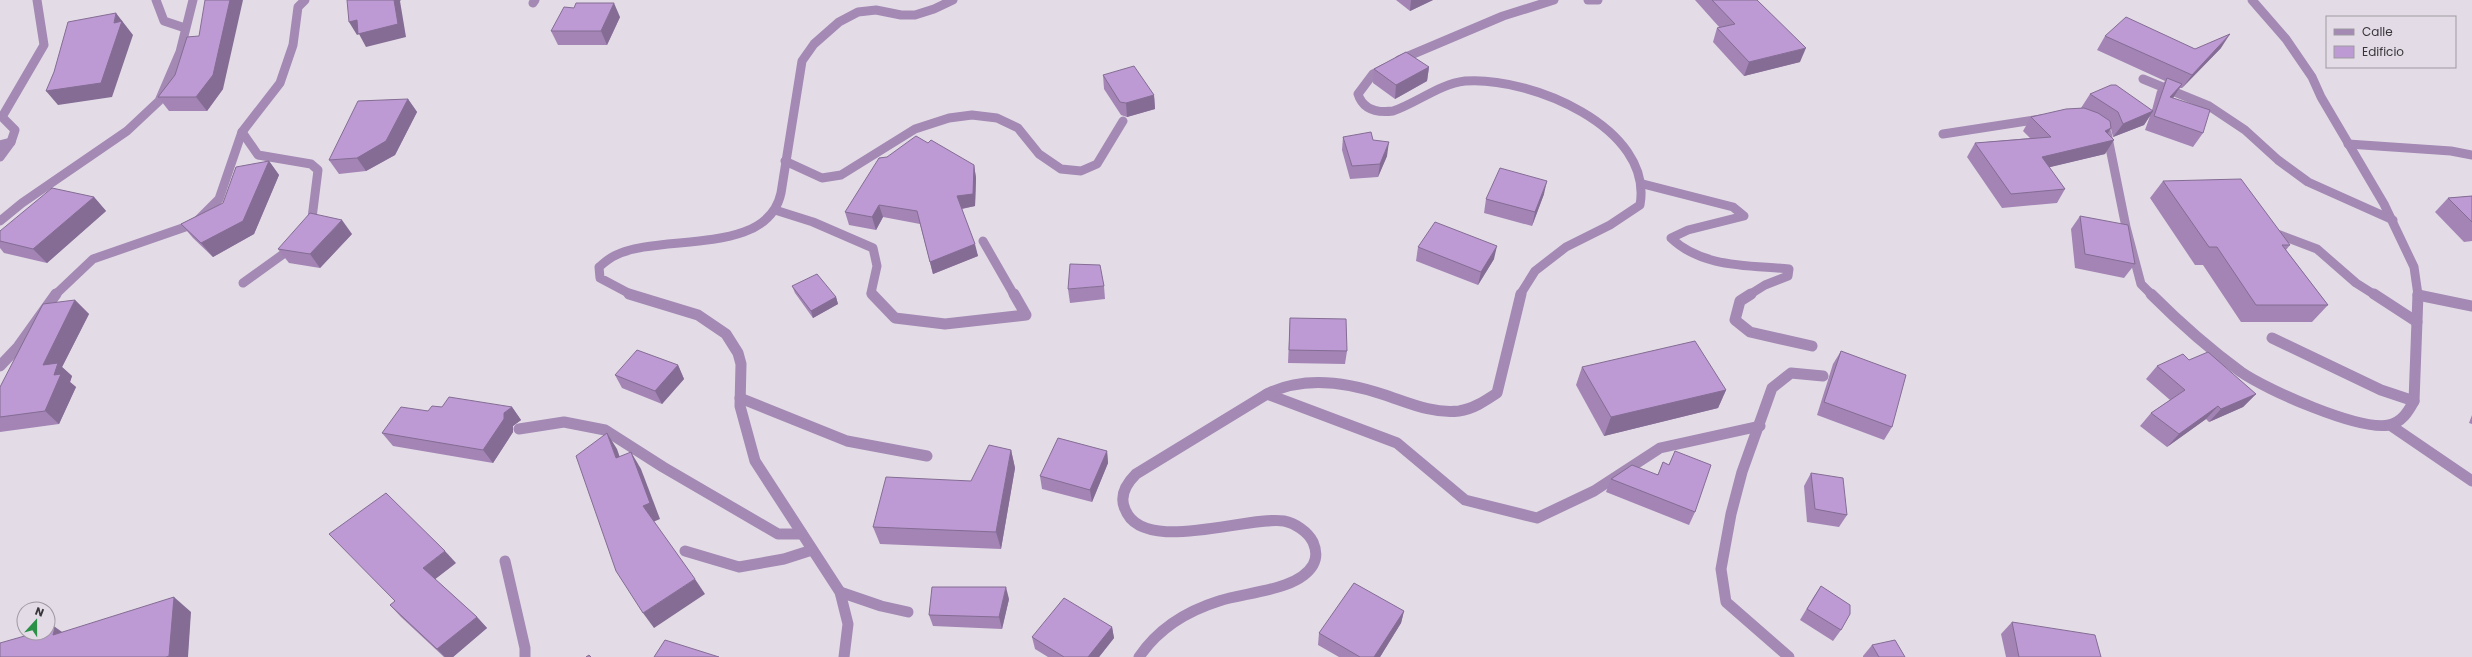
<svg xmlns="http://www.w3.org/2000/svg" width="2472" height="657" font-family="Poppins,sans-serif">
	<rect width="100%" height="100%" fill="#e3dce7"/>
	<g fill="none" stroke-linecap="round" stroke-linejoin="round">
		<g stroke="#a389b3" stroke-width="9">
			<polyline points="156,0 164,21 185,28"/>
			<polyline points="1588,0 1598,0"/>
			<polyline points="2252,0 2286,39 2312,77 2321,97 2384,204 2414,267 2418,295"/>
			<polyline points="533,3 535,0"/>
			<polyline points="1399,60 1503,16 1554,0"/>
			<path d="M 1385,68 L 1373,74 L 1358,94 C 1363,110 1377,113 1393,111 C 1417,103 1439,84 1465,81 C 1529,76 1654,127 1640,205 L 1610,225 L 1566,247 L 1535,271 L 1520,295"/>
			<polyline points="2143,79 2209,106 2245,130 2278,160 2308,182 2393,220"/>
			<polyline points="242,132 258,155 311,164 318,170 311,226"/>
			<polyline points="2107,133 2126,227 2141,284 2152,295"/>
			<polyline points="1943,134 2041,119"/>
			<polyline points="11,142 15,130 2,117 44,45 37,0"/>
			<polyline points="2348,144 2451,151 2472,155"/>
			<polyline points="0,145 11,142 0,157"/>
			<polyline points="785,161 822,178 841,175 915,129 949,118 972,115 997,118 1018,128 1039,154 1061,169 1081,171 1097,164 1123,121"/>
			<path d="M 1643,184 L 1733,207 L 1744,216 L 1688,230 L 1671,238 C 1702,268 1749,265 1789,269 L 1788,276 L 1765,285 L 1749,295"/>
			<polyline points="775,210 813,222 873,248 877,266 871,293 873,295"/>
			<polyline points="0,221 22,203 127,131 159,101 180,52 193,0"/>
			<polyline points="2272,232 2317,249 2356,283 2375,295"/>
			<polyline points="983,241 1014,295"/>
			<polyline points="243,283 293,247"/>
			<polyline points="55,295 93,259 194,224 219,199 242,132 280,83 293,45 298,7 305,0"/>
			<path d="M 632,295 L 600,278 L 599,267 C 604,263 608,259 614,256 C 659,232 767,258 781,193 L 802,61 L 814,44 L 839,22 L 858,12 L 876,10 L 901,15 L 915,15 L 934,9 L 953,0"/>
		</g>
		<g stroke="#a389b3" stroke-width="11">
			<polyline points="629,294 698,315 726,334 738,353 741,364 740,406 755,461 840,592 848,624 844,657"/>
			<polyline points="872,294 895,318 945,324 1026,315 1014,294"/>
			<polyline points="1751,294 1740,301 1735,320 1750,332 1812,346"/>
			<path d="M 2151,294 C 2180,323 2208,348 2241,372 C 2267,390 2359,431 2389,425 C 2402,422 2408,412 2414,401 L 2418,294"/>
			<polyline points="2374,294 2417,322"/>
			<polyline points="2418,295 2472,306"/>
			<polyline points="2272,338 2381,390 2414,401"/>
			<polyline points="0,366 18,347 56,294"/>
			<polyline points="1267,394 1397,443 1465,500 1537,518 1594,491 1660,448 1760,426"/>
			<polyline points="740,398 847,441 927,456"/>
			<polyline points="2390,425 2472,481"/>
			<polyline points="519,429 564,422 605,430 663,467 778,534 802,534"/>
			<polyline points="685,551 739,567 784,559 812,550"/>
			<polyline points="505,561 525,648 525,657"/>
			<polyline points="840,592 881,606 908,612"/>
			<path d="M 1139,657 C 1158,629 1187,611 1219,601 C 1245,592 1298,591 1313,565 C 1317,558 1316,549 1313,542 C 1308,532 1295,523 1284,521 C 1248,515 1142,556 1125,509 C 1119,496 1126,484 1136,474 L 1267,394 C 1304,375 1347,382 1385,395 C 1409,403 1433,414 1459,411 C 1473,409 1485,401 1497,393 L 1521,294"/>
			<polyline points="1789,657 1726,602 1721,569 1731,514 1742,472 1772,388 1791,373 1823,376"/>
		</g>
	</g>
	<g fill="#a384b5">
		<polygon points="1396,0 1433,0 1410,11"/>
		<polygon points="1695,0 1757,0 1800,62 1744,76 1713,42 1717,28 1720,28"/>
		<polygon points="620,17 607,45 558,45 551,31"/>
		<polygon points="2105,36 2195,49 2221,48 2182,88 2180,88 2173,98 2203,133 2193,147 2145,130 2150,116 2144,125 2113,137 2111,129 2108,134 2105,154 2049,167 2065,189 2057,203 2002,208 1967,157 1975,143 2030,138 2023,131 2031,117 2081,108 2090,94 2152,110 2157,91 2165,81 2097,50"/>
		<polygon points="1429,67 1427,81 1395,99 1373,83 1374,69"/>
		<polygon points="1103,75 1154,95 1155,109 1127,117 1121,115 1104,89"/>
		<polygon points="223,89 207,111 169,111 158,97"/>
		<polygon points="408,99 417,112 395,155 366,171 339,174 329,160"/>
		<polygon points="1343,137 1373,140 1387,156 1378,177 1350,179 1342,150"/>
		<polygon points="928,143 974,165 976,178 975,206 962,209 978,256 933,274 920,224 883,217 876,230 849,225 845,212 887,157"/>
		<polygon points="269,161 279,175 254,234 213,257 193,238 181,224 223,203"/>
		<polygon points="2163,181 2290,245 2286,250 2328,305 2312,322 2241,322 2203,265 2195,265 2150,198"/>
		<polygon points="1544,194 1532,226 1484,213 1486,199"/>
		<polygon points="2472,196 2472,241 2464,242 2435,212 2448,198"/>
		<polygon points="94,197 106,211 47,263 4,253 0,248 0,231"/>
		<polygon points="2080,216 2135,264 2124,278 2075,268 2071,229"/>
		<polygon points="352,234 320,268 289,263 278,249"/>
		<polygon points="1418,247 1494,259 1478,285 1416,261"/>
		<polygon points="792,286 836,297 838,304 813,318 795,293"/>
		<polygon points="1104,286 1105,299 1070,303 1068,289"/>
		<polygon points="75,300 89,314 62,367 72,376 70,382 76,387 59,424 0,432 0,387"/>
		<polygon points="1290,318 1347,351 1345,364 1288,363"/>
		<polygon points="1841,351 1892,427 1884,440 1817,415 1833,364"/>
		<polygon points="2189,360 2256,394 2243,407 2209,422 2206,419 2167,447 2140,426 2151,413 2170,400 2146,379 2157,366"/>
		<polygon points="678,365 684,379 662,404 622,388 615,375"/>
		<polygon points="1582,367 1726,390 1718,408 1604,436 1576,385"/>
		<polygon points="442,407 512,407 521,420 513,426 513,432 493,463 393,446 382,433"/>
		<polygon points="2472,415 2472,424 2469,423"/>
		<polygon points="1011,450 1015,468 1001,549 880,544 873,527 971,481"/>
		<polygon points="1107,451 1108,463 1092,502 1042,489 1040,476"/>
		<polygon points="1675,451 1695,512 1689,525 1606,492 1611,479 1658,474 1663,462 1669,465"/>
		<polygon points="1811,473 1847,515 1839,527 1807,522 1804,486"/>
		<polygon points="456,563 435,579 477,617 487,628 453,657 444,657 401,617 390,605"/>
		<polygon points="1821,586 1841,630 1833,641 1800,620 1813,598"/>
		<polygon points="1009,599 1002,629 933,626 929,615"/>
		<polygon points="1404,611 1401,623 1380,657 1339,657 1318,645 1319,633"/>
		<polygon points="2012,622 2101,657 2006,657 2001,634"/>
		<polygon points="1112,627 1114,638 1099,657 1048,657 1035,649 1032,637"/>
		<polygon points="1872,645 1905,657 1863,657 1863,656"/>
	</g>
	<g fill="#846c94">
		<polygon points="230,0 243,0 223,89 207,111 196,97"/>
		<polygon points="394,0 401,0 400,1 406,37 366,47 359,34 357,35 349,22"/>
		<polygon points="1411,0 1433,0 1410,11"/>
		<polygon points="614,3 620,17 607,45 601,31"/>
		<polygon points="116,13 133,35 112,97 58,105 46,91 114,23"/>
		<polygon points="2230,34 2221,48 2182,88 2192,75"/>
		<polygon points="1806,48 1800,62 1744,76 1749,62"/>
		<polygon points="1429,67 1427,81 1395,99 1396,85"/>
		<polygon points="2182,84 2173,98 2170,97"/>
		<polygon points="1154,95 1155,109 1127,117 1126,103"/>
		<polygon points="408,99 417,112 395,155 366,171 357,158"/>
		<polygon points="2153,111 2144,125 2113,137 2123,124"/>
		<polygon points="2111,128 2102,142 2114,140 2105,154 2034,171 2042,157"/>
		<polygon points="1389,142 1387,156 1378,177 1380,164"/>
		<polygon points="269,161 279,175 254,234 213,257 201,243"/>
		<polygon points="974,165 976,178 975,206 960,209 957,196"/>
		<polygon points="1547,181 1544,194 1532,226 1535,212"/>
		<polygon points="94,197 106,211 47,263 33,249"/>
		<polygon points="879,205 883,217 876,230 872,217"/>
		<polygon points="342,220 352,234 320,268 310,254"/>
		<polygon points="975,244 978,256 933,274 930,262"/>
		<polygon points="1497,246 1494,259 1478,285 1481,272"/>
		<polygon points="836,297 838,304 813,318 811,311"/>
		<polygon points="75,300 89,314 62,367 72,376 70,382 76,387 59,424 45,411 43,365"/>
		<polygon points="678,365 684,379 662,404 655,391"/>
		<polygon points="1726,390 1718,408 1604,436 1611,417"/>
		<polygon points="2256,394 2243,407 2209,422 2221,409"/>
		<polygon points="2218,406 2206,419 2167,447 2179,434"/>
		<polygon points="512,407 521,420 513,426 513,432 493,463 483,450 504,413"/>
		<polygon points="607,433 617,449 626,475 616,458"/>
		<polygon points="1011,450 1015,468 1001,549 996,532"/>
		<polygon points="1107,451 1108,463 1092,502 1090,490"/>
		<polygon points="631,452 641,469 660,519 653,522 643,506"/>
		<polygon points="445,551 456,563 434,580 423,568"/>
		<polygon points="695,579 705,594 654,628 643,613"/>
		<polygon points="1006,587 1009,599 1002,629 999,617"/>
		<polygon points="174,597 191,612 188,657 166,657"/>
		<polygon points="1404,611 1401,623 1380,657 1374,657"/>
		<polygon points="477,617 487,628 453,657 445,657 437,649"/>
		<polygon points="55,627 75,641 53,635"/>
		<polygon points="1112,627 1114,638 1099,657 1088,657"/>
	</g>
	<g fill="#bd9ad3" stroke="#846c94">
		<polygon points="205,0 230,0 213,75 196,97 158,97 175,75 187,37 199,36"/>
		<polygon points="347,0 394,0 398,24 358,34 357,20 349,22"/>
		<polygon points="1712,0 1757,0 1806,48 1749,62 1717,28 1735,24"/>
		<polygon points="576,3 614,3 601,31 551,31 564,7 574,8"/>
		<polygon points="116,13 114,23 122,21 101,83 46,91 54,72 68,22"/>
		<polygon points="2126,17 2195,49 2230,34 2192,75 2105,36"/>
		<polygon points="1406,52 1429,67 1396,85 1374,69"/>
		<polygon points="1134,66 1154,95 1126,103 1120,102 1103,75"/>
		<polygon points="2167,78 2182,84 2170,97 2210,110 2203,133 2154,116"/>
		<polygon points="2111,85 2116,85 2153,111 2123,124 2118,112 2090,94"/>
		<polygon points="408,99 386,141 357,158 329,160 358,101"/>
		<polygon points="2084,108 2098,113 2110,121 2111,128 2105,131 2114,140 2042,157 2065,189 2011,194 1975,143 2051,137 2031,117 2066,109"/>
		<polygon points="1371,132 1373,140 1389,142 1380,164 1352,166 1343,137"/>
		<polygon points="916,136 928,143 931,140 974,165 973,194 957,196 975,244 930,262 917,211 879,205 872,217 845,212 879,158 887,157"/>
		<polygon points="269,161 243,221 201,243 181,224 223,203 236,167"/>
		<polygon points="1500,168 1547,181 1535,212 1486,199"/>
		<polygon points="2241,179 2290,245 2282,245 2328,305 2256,305 2217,247 2209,247 2163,181"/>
		<polygon points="52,188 94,197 33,249 0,241 0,231"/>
		<polygon points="2472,196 2472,222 2448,198"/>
		<polygon points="310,213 342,220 310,254 278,249"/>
		<polygon points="2080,216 2128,225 2135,264 2085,254"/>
		<polygon points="1435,222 1497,246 1481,272 1418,247"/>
		<polygon points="1070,264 1100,265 1104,286 1068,289"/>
		<polygon points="817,274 836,297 811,311 792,286"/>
		<polygon points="75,300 43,365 58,363 54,375 61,374 45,411 0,417 0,387 43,304"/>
		<polygon points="1290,318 1346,319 1347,351 1289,350"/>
		<polygon points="1695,341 1726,390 1611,417 1582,367"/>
		<polygon points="637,350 678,365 655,391 615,375"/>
		<polygon points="1841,351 1906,375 1892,427 1824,402"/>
		<polygon points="2208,352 2256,394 2221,409 2218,406 2179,434 2151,413 2185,390 2157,366 2183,354 2189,360"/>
		<polygon points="449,397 512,407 504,413 504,419 483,450 382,433 401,407 428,411 432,406 442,407"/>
		<polygon points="607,433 616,458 631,452 650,503 643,506 695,579 643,613 616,571 576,456"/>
		<polygon points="1058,438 1107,451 1090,490 1040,476"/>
		<polygon points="989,445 1011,450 996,532 873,527 886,477 971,481"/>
		<polygon points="1675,451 1711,465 1695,512 1611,479 1632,465 1658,475 1663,462 1669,465"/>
		<polygon points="1811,473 1843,478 1847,515 1815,509"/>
		<polygon points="386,493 445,551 423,568 477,617 437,649 390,605 395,601 329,534"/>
		<polygon points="1354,583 1404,611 1374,657 1360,657 1319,633"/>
		<polygon points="1821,586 1850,605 1850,614 1841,630 1807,609"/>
		<polygon points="932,587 1006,587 999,617 929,615"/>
		<polygon points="174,597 169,656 166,657 0,657 0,643 35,633 48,633 48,629 55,627 53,635"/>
		<polygon points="1064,598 1112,627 1088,657 1064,657 1032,637"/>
		<polygon points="2012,622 2095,635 2101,657 2019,657"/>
		<polygon points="665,640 719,657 654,657"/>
		<polygon points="1895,640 1905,657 1879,657 1872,645"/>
		<polygon points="589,655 591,657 586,657"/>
	</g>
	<rect x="2326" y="16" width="130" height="52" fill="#e3dce7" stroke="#9f99a2"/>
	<rect x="2334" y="29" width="20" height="6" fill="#a389b3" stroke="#9f99a2"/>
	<text x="2362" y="36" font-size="12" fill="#38353a">Calle</text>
	<rect x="2334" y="46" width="20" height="12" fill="#bd9ad3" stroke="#9f99a2"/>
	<text x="2362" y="56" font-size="12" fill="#38353a">Edificio</text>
	<g transform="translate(36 621) rotate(21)"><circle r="19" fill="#e3dce7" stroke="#9f99a2"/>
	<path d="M0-3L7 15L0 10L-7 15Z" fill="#299046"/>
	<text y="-6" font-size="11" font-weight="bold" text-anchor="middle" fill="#38353a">N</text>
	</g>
</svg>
